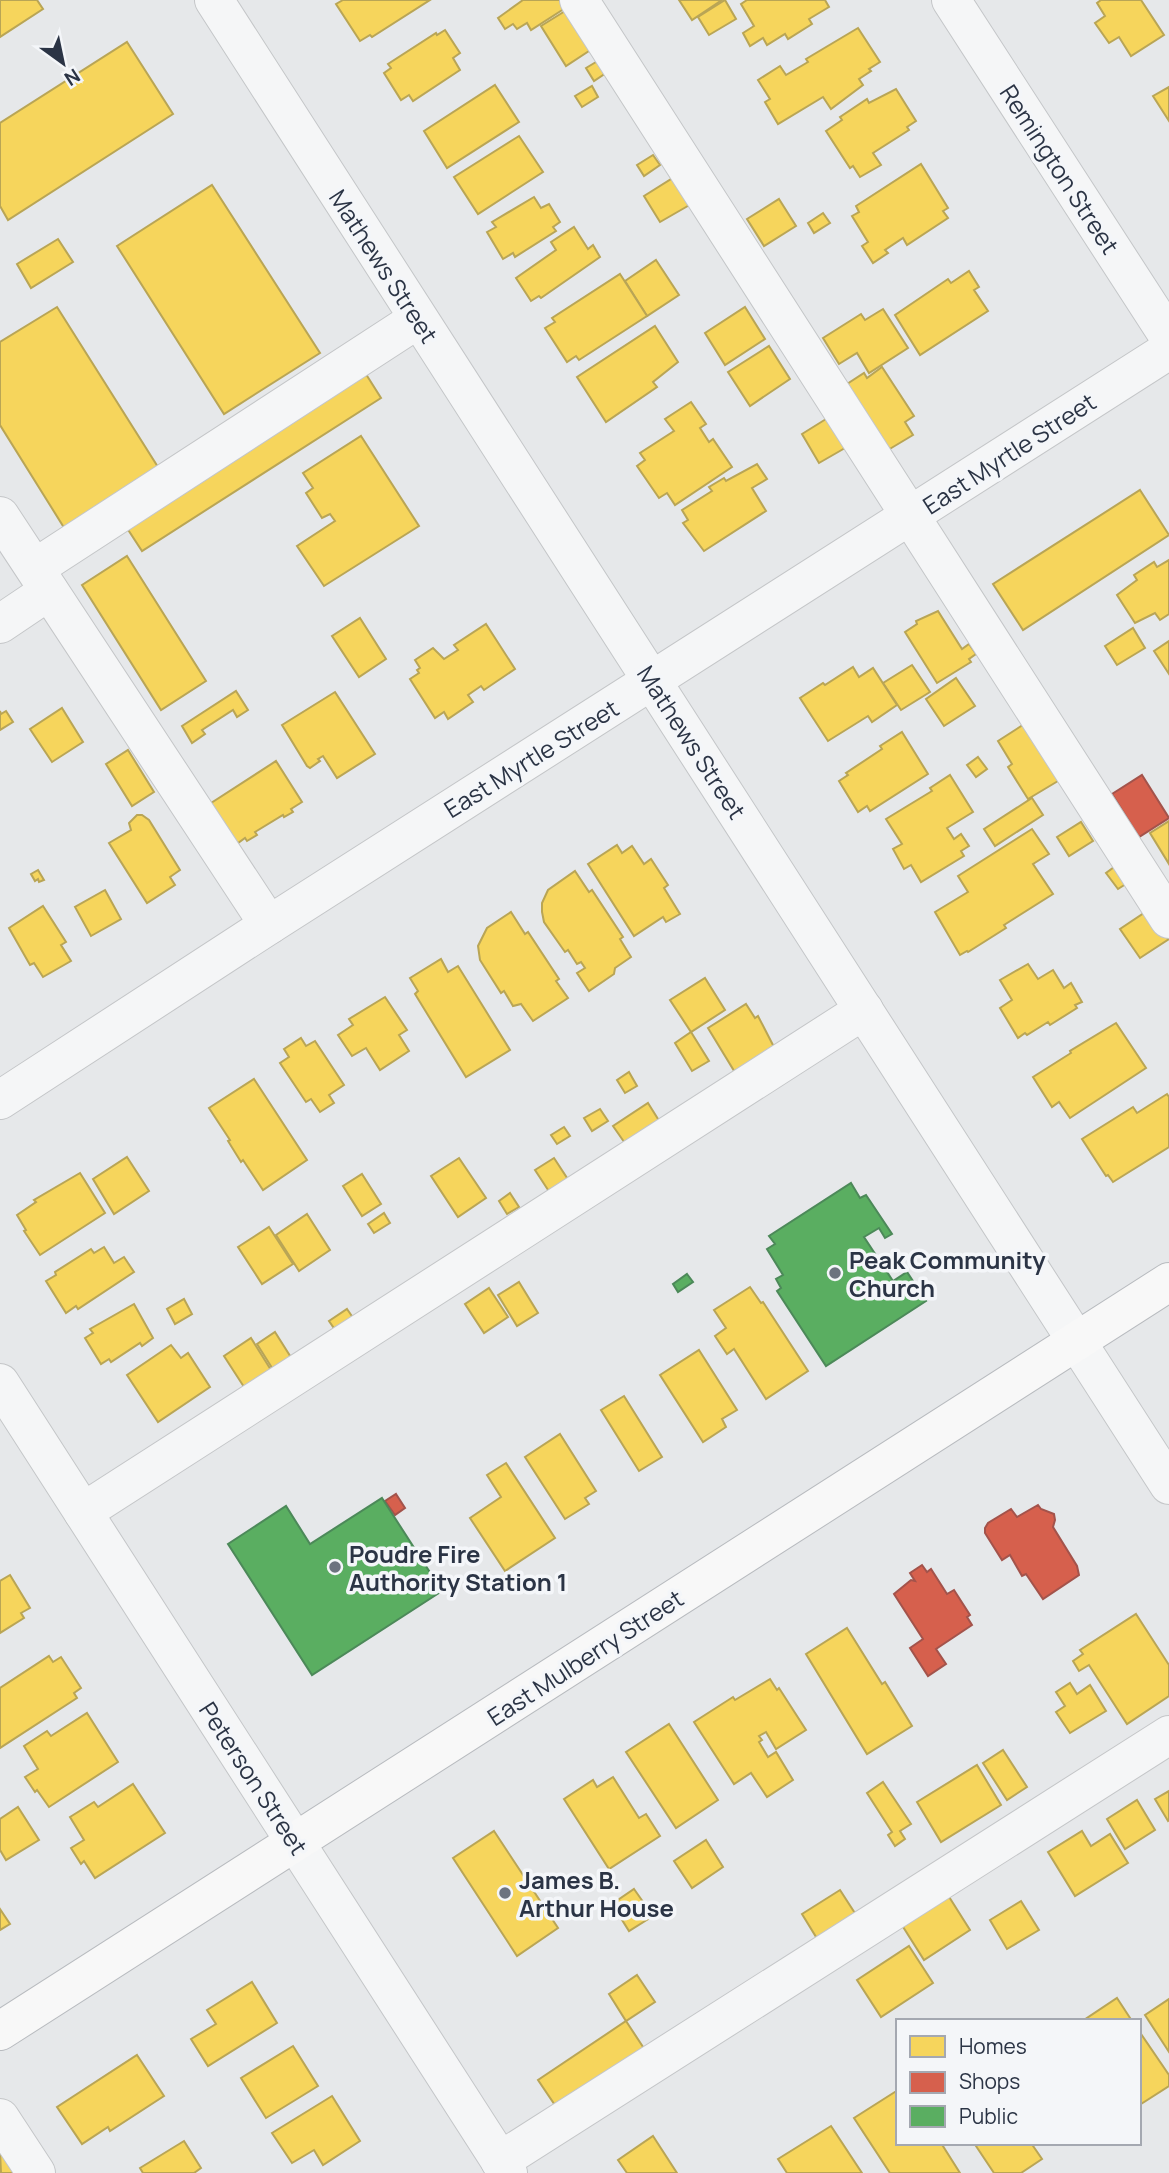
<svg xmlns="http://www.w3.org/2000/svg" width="1169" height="2173" font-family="Manrope,sans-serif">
	<rect width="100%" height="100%" fill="#e6e8ea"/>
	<g fill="#f6d55c" stroke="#b9a555" stroke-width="2">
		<polygon points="0,0 37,0 43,9 0,37"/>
		<polygon points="343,0 430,0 372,37 370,35 360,41 336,4"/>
		<polygon points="523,0 567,0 570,5 531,30 527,23 517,29 513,24 505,29 498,18"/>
		<polygon points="679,0 722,0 692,20"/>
		<polygon points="725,0 736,19 709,35 698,17"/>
		<polygon points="747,0 825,0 829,7 809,19 812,24 788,39 785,34 767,45 763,38 750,46 743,33 754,26 741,4"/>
		<polygon points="1101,0 1141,0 1164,35 1131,56 1119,37 1109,43 1095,23 1105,16 1097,3"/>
		<polygon points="570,8 595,47 566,66 541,26"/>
		<polygon points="858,28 880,62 869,69 871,71 859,79 863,85 831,109 823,97 778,124 765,102 770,99 758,80 780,66 786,75 808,62 806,59"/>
		<polygon points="445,30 460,53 453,58 460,70 413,101 409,95 401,100 384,73 391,68 388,64 436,33 437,35"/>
		<polygon points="127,42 173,114 8,220 0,206 0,123"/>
		<polygon points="601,59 609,71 594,81 586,68"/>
		<polygon points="495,85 519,122 447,168 424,131"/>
		<polygon points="592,86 598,97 582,107 575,96"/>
		<polygon points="1169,87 1169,121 1153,96"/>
		<polygon points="896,89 916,121 907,127 909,130 873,153 881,165 860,177 853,166 850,168 826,131 842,120 840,117 867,99 869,103"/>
		<polygon points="519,136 543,172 478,214 454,177"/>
		<polygon points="653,155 660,165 644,176 637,165"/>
		<polygon points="921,164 948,208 943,211 948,218 907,245 903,238 885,250 888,253 873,263 862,246 868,242 852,216 859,212 856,206"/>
		<polygon points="676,176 693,203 660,222 644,196"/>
		<polygon points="212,185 320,353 224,414 117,246"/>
		<polygon points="534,197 541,208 549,204 560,222 553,227 556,231 515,257 513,253 503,259 487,232 496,227 492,222"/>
		<polygon points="779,199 796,226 764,246 747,219"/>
		<polygon points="823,213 830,223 814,233 808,223"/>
		<polygon points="574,227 588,249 593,245 600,257 541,298 539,296 531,301 516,278 556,250 551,242"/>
		<polygon points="58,239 73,262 31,288 17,264"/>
		<polygon points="656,260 679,295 647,316 625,281"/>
		<polygon points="969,271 979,287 974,290 988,311 920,355 895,315 948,279 951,283"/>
		<polygon points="620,274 647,316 579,360 576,356 567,362 545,328 555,322 552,318"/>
		<polygon points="57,307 163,475 68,534 0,425 0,342"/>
		<polygon points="745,307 765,339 725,365 705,333"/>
		<polygon points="883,309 908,348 869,373 857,353 839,364 823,338 861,314 865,320"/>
		<polygon points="655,326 678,362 653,382 657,387 606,422 577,377"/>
		<polygon points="769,346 790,379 750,406 728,372"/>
		<polygon points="882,367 914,416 905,422 913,435 888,450 847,384 864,373 867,378"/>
		<polygon points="364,371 381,398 142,551 125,525"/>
		<polygon points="691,402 706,424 700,428 709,442 713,439 732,467 675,505 667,493 659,498 637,466 645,460 640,453 674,431 665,419"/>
		<polygon points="826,419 845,448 819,463 802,434"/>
		<polygon points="361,436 419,526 324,586 297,546 335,521 330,514 322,518 306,493 313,488 303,473"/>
		<polygon points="757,464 767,479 752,488 766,511 704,551 683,523 688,520 682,510 712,491 709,487 724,478 726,481"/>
		<polygon points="1140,490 1169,535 1023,630 993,584"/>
		<polygon points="127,556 206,681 161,710 82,585"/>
		<polygon points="1169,560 1169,614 1160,620 1155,613 1135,623 1117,595 1137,580 1134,575 1154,562 1157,567"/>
		<polygon points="938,611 962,649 969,644 976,654 969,659 971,662 937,683 905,632 917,624 916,621"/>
		<polygon points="360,618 386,659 359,677 332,636"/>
		<polygon points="486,624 515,669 484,690 481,686 468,695 473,702 448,719 444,712 435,718 410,679 419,673 417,670 420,668 415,660 433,648 444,659 458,650 454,645"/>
		<polygon points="1133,628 1145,648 1117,665 1105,646"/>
		<polygon points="1169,641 1169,674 1154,651"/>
		<polygon points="912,665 930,692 901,710 883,683"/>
		<polygon points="853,667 859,677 873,668 897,705 872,722 868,716 828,741 800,698 823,683 825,685"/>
		<polygon points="956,678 975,706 944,726 926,699"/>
		<polygon points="236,691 248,710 237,717 233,710 202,730 205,734 192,743 182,726"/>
		<polygon points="335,692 375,754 337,778 323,756 318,759 320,761 310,768 307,766 282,725"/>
		<polygon points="62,708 83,742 52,762 30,729"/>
		<polygon points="0,711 1,714 6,711 13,722 0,730"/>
		<polygon points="1029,721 1063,778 1028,799 1008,767 1012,764 998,741"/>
		<polygon points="902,732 928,774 870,811 867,806 858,812 839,781 848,775 846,773 882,749 880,746"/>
		<polygon points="128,750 154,792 132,806 106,764"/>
		<polygon points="978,757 987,769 976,777 967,765"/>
		<polygon points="276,761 302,802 291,809 293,812 284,817 283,815 255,832 257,835 247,841 245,838 234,846 208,805"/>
		<polygon points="950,775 973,812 947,828 954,839 961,834 969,846 961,851 964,856 921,882 911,865 904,869 893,849 902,844 886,819 932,791 930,788"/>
		<polygon points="1032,798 1043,815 995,846 984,829"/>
		<polygon points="137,815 142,815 149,820 180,870 170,877 175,885 147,903 109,843 131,830 129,823"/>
		<polygon points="1169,821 1169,864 1150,833"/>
		<polygon points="1081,822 1093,841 1069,856 1057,837"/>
		<polygon points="1032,829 1049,854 1033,864 1053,894 1004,925 1006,928 968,952 967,951 960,955 935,912 968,892 958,876"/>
		<polygon points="617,845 622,853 632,846 644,864 651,859 668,885 664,888 680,914 666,922 663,917 634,936 588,864"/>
		<polygon points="1117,865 1129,882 1118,889 1106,873"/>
		<polygon points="38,870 44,880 39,882 38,879 35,881 31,874"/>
		<polygon points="575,871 589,892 592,890 623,937 620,939 631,957 615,968 614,974 589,991 577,973 585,968 581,962 577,964 568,950 565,952 544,922 542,912 542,903 548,890"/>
		<polygon points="105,890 121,919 91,936 75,907"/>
		<polygon points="43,906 66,942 61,945 71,961 43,977 34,963 30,965 9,928"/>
		<polygon points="1150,909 1169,939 1140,958 1120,929"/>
		<polygon points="511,912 525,934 528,932 559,979 556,981 568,998 533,1021 521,1004 513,1006 504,991 501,993 480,960 478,946 487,928"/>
		<polygon points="441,959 448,972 458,966 510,1050 466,1077 415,994 418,991 410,978"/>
		<polygon points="1028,964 1038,979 1053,970 1064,988 1071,983 1082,1002 1075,1005 1077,1008 1050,1025 1048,1022 1027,1035 1025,1033 1018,1038 1000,1008 1012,1000 1000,980"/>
		<polygon points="705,978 725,1010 691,1032 670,1000"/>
		<polygon points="385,997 407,1030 399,1035 409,1051 380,1070 366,1048 352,1056 338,1035 353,1025 349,1019"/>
		<polygon points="746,1004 755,1018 758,1016 775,1049 736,1074 708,1028"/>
		<polygon points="1116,1023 1146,1068 1070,1118 1059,1102 1052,1107 1033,1077 1071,1053 1070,1051"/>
		<polygon points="691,1032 709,1061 692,1071 675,1043"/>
		<polygon points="301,1038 306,1046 315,1041 344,1085 329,1095 334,1103 320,1112 311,1099 306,1102 280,1063 289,1057 284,1049"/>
		<polygon points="629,1072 637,1086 625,1093 617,1080"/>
		<polygon points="254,1079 307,1160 263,1190 243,1160 241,1162 228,1141 230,1140 209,1108"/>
		<polygon points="1167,1094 1169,1097 1169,1147 1113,1182 1108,1175 1106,1176 1082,1139 1133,1107 1137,1113"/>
		<polygon points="648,1103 663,1127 629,1149 613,1126"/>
		<polygon points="600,1109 608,1121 592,1131 584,1118"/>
		<polygon points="564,1127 570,1136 557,1144 551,1135"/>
		<polygon points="127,1157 149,1191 114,1214 93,1179"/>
		<polygon points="459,1158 486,1198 458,1217 431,1176"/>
		<polygon points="554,1158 571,1184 552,1196 535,1170"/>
		<polygon points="80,1173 105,1213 40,1255 24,1231 26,1230 17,1215 36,1202 34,1200"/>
		<polygon points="362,1174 381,1204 362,1216 343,1186"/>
		<polygon points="510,1193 519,1207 507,1214 499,1201"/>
		<polygon points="384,1213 390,1223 374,1233 368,1224"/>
		<polygon points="307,1214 330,1250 299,1271 276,1235"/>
		<polygon points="269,1227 293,1264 262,1284 238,1247"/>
		<polygon points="104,1247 114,1263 124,1257 134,1272 78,1309 76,1306 66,1313 46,1281 56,1275 55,1272 91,1249 94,1253"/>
		<polygon points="519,1282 538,1313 517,1326 498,1295"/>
		<polygon points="750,1287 761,1303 763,1302 808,1371 766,1399 734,1349 727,1354 715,1336 726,1328 714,1310"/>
		<polygon points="489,1288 508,1317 484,1333 465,1304"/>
		<polygon points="184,1299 192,1314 175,1324 167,1309"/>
		<polygon points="134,1304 153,1338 142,1346 140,1343 111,1362 109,1359 101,1364 85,1338 93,1333 90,1329"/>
		<polygon points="347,1309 356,1322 338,1334 329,1321"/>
		<polygon points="275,1332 292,1359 274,1371 257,1344"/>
		<polygon points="251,1338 271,1370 244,1387 224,1356"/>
		<polygon points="171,1345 181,1358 188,1353 210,1387 158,1422 127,1375"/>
		<polygon points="699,1350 737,1410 722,1419 726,1427 703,1442 660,1375"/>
		<polygon points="624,1396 662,1457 639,1471 601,1410"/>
		<polygon points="560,1434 596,1491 585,1498 589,1504 565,1519 525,1457"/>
		<polygon points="506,1463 555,1538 505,1571 470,1518 501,1497 487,1475"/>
		<polygon points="10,1575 30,1608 21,1613 24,1618 0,1633 0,1581"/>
		<polygon points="1136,1614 1169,1665 1169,1696 1127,1724 1089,1665 1079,1671 1073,1661 1083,1654 1080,1650"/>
		<polygon points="847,1628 882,1684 885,1682 912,1726 867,1754 806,1654"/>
		<polygon points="49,1656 53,1662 61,1657 81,1688 74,1693 77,1698 0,1748 0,1688"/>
		<polygon points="770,1679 777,1690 779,1688 806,1730 776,1749 766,1732 759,1736 762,1740 759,1742 768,1757 776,1752 793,1780 767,1797 751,1773 734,1784 694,1722 733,1697 735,1700"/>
		<polygon points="1070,1683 1077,1694 1090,1685 1106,1711 1070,1733 1056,1712 1065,1706 1056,1692"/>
		<polygon points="87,1713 118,1762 49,1807 37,1790 35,1792 25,1777 38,1769 24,1746 47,1731 51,1736"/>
		<polygon points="669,1724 718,1800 676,1828 626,1752"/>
		<polygon points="1003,1750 1027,1787 1007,1800 983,1763"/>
		<polygon points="977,1765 1001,1805 941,1842 917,1802"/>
		<polygon points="613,1777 639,1818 646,1814 660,1836 609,1869 564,1799 593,1780 597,1787"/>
		<polygon points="883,1782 911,1824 900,1831 905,1839 895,1846 888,1835 892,1832 867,1793"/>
		<polygon points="133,1784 165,1833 95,1878 84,1861 81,1864 71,1848 84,1840 70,1817 94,1802 98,1807"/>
		<polygon points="1169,1791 1169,1820 1168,1821 1155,1799"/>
		<polygon points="1137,1800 1155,1830 1125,1849 1107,1819"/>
		<polygon points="18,1807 39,1840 6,1860 0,1850 0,1819"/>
		<polygon points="494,1831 558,1928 517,1956 453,1858"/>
		<polygon points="1082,1831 1091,1846 1110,1834 1128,1863 1075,1896 1048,1852"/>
		<polygon points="706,1840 723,1867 692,1888 674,1861"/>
		<polygon points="634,1889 653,1916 629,1931 612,1904"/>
		<polygon points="840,1890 860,1921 821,1945 802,1914"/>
		<polygon points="946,1892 970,1930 924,1960 900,1922"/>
		<polygon points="1021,1901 1039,1930 1007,1949 990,1920"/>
		<polygon points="0,1909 10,1924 0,1930"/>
		<polygon points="909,1946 933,1983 881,2017 857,1980"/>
		<polygon points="637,1975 655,2002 626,2021 609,1994"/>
		<polygon points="252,1982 277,2023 208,2066 191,2039 216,2024 207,2010"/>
		<polygon points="1117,1998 1132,2021 1085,2021 1084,2020"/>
		<polygon points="1169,1999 1169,2052 1145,2015"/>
		<polygon points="626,2021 647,2053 559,2111 538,2080"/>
		<polygon points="1139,2031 1169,2075 1169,2086 1141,2104"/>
		<polygon points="293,2046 318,2086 266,2118 241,2078"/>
		<polygon points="137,2055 164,2096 110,2131 108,2127 82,2144 57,2107"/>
		<polygon points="898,2090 898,2143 941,2143 960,2173 890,2173 854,2118"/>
		<polygon points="332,2096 360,2141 323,2165 314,2150 292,2163 272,2133"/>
		<polygon points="831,2126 862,2173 787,2173 778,2159"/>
		<polygon points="653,2136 677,2173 627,2173 618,2160"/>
		<polygon points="184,2141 201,2168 194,2173 143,2173 140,2168"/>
		<polygon points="974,2143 1031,2143 1042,2159 1021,2173 994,2173"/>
		<polygon points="0,2151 28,2173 1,2173"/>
	</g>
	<g fill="#d6604d" stroke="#a3534b" stroke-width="2">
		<polygon points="1142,775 1169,818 1139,837 1112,794"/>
		<polygon points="396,1494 405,1508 395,1515 385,1501"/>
		<polygon points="1038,1505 1041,1509 1054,1514 1055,1520 1053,1527 1077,1566 1079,1575 1043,1599 1026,1574 1022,1576 1010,1555 1002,1560 985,1533 985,1528 988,1523 1011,1509 1017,1517"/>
		<polygon points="922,1565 927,1572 931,1569 947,1594 954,1590 970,1615 967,1617 972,1625 936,1649 946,1664 928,1676 910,1648 923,1639 894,1594 911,1580 915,1581 910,1573"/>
	</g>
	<g fill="#5aae61" stroke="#4c8959" stroke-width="2">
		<polygon points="851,1183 860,1198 866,1195 892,1234 885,1238 879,1228 864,1237 893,1281 907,1272 926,1301 826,1366 777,1291 781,1288 776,1279 783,1275 767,1249 775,1244 769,1236"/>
		<polygon points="687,1274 693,1282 678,1292 673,1284"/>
		<polygon points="382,1498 442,1591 312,1675 228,1544 286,1506 310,1544"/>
	</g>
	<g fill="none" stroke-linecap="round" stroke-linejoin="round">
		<g stroke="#c4c6c8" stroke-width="40">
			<g id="minor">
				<polyline points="214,0 1169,1485"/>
				<polyline points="579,0 1169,919"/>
				<polyline points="951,0 1169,337"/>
				<polyline points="0,516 269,925"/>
				<polyline points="35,568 418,319"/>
				<polyline points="0,624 49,591"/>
				<polyline points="0,1100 269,925 1169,350"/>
				<polyline points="0,1383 508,2173"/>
				<polyline points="83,1512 864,1010"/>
				<polyline points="0,2118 36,2173"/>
				<polyline points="500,2161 1169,1735"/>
			</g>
		</g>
		<g stroke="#b8bbbf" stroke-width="40">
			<polyline id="highway" points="0,2031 1169,1282"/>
		</g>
		<use href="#minor" stroke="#f5f6f7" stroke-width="38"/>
		<use href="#highway" stroke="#f8f8f8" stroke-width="38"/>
	</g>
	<g fill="#6c737f" stroke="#f4f6f9" stroke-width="2.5">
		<circle cx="835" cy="1273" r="7"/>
		<circle cx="335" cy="1567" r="7"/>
		<circle cx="505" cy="1893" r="7"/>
	</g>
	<g text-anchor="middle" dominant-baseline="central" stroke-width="7" stroke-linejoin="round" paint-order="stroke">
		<g font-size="24" fill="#2b3445" stroke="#f4f6f9">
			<text transform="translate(1060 169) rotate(57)">Remington Street</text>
			<text transform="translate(384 266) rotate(57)">Mathews Street</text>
			<text transform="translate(1009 453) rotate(-33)">East Myrtle Street</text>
			<text transform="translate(692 742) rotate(57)">Mathews Street</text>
			<text transform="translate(531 758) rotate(-32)">East Myrtle Street</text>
			<text transform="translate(585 1657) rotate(-33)">East Mulberry Street</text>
			<text transform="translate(254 1778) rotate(57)">Peterson Street</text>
		</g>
		<g font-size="24" font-weight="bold" fill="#2b3445" stroke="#f4f6f9" text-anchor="start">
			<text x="849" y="1259">Peak Community<tspan x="849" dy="28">Church</tspan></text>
			<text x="349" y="1553">Poudre Fire<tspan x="349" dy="28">Authority Station 1</tspan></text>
			<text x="519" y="1879">James B.<tspan x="519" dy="28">Arthur House</tspan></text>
		</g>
	</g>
	<rect x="896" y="2019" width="245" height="126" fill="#f4f6f9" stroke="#a4a8b1" stroke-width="2"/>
	<rect x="910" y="2036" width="35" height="21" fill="#f6d55c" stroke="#a4a8b1" stroke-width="2"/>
	<text x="959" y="2054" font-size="21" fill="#2b3445">Homes</text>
	<rect x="910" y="2072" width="35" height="21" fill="#d6604d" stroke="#a4a8b1" stroke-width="2"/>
	<text x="959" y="2089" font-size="21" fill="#2b3445">Shops</text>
	<rect x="910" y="2106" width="35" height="21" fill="#5aae61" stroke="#a4a8b1" stroke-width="2"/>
	<text x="959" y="2124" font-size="21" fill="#2b3445">Public</text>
	<g transform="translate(63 63) rotate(147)" stroke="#f4f6f9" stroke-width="5" paint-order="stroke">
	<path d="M0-5L12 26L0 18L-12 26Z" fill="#2b3445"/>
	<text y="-10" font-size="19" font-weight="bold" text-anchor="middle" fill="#2b3445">N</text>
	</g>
</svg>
